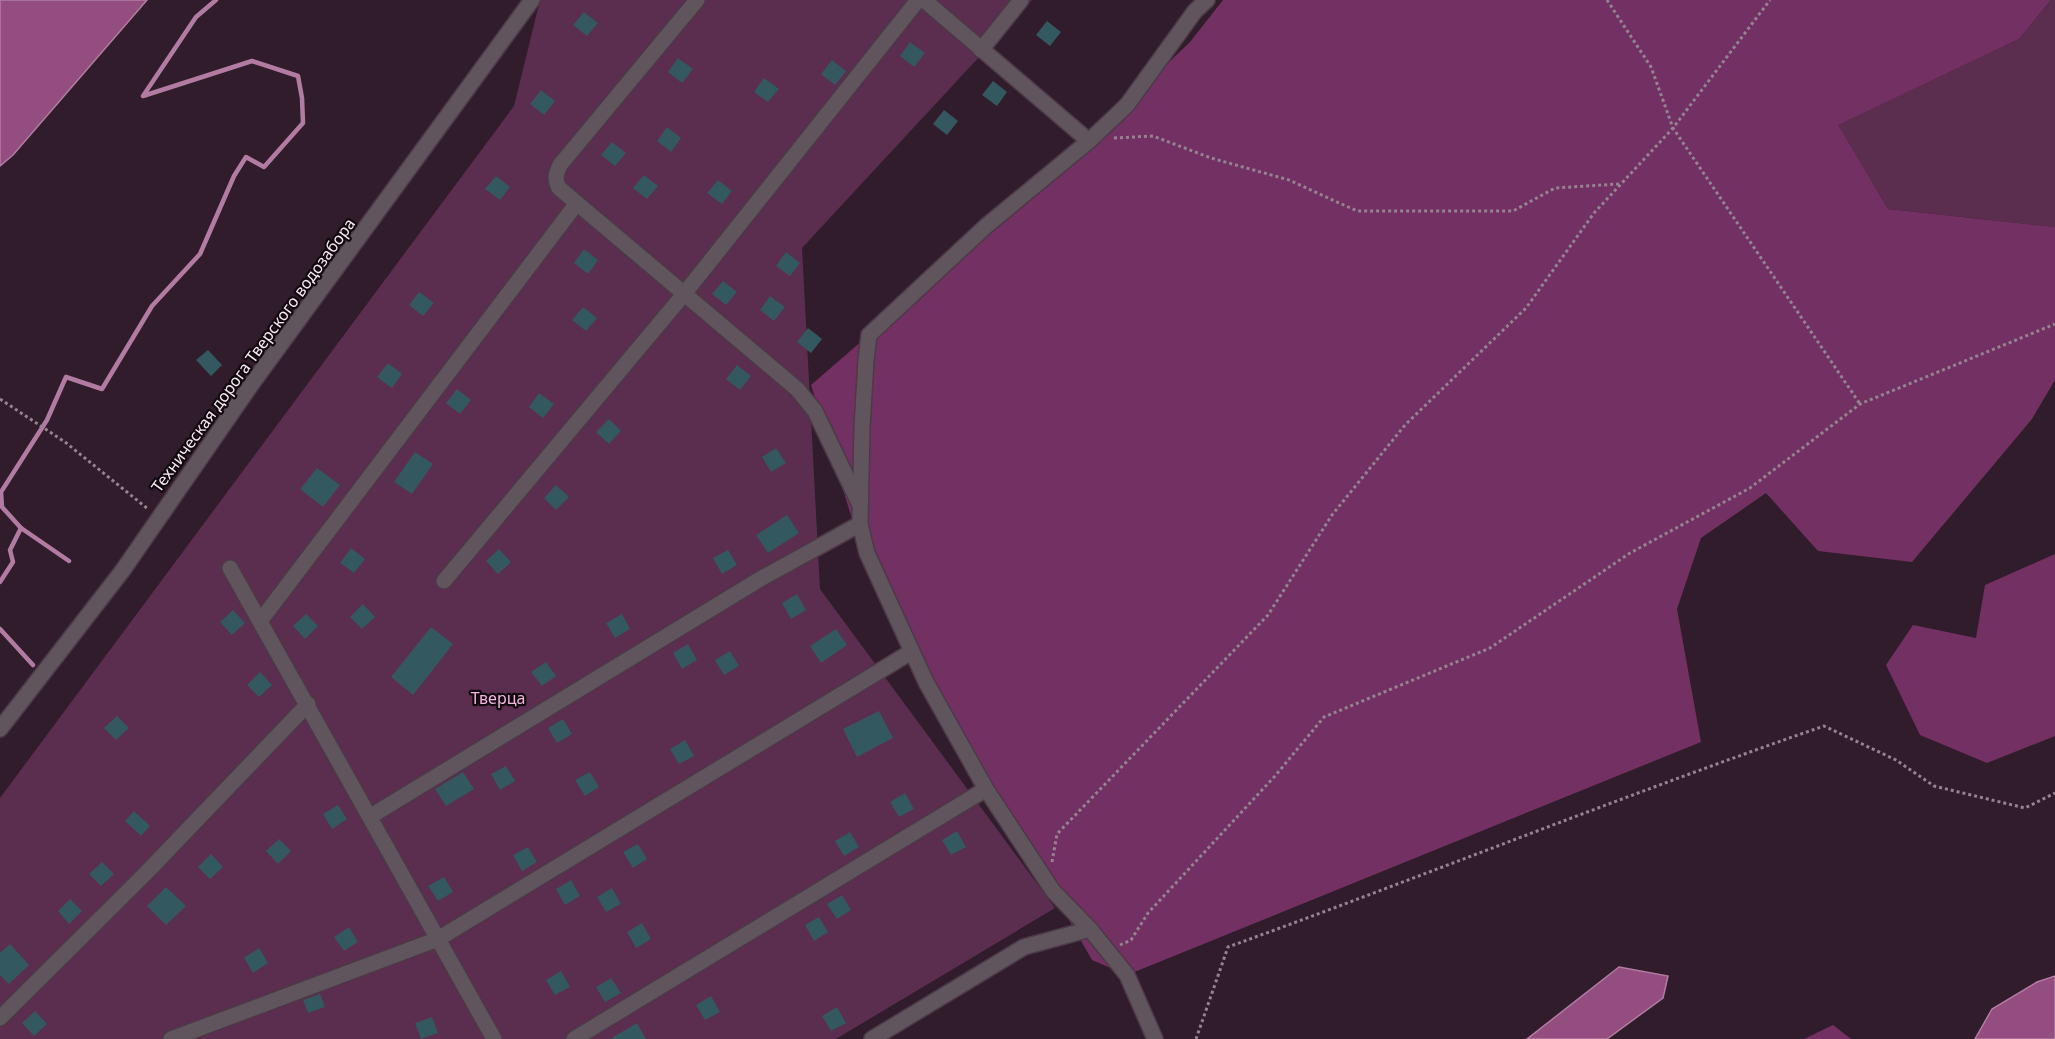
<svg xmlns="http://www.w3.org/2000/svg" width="2055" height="1039" font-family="'Noto Sans',sans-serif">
	<rect width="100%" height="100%" fill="#311c2b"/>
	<g fill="#5b2d4e">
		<polygon points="540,0 1032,0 802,248 820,589 1055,908 836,1039 0,1039 0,798 514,106"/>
		<polygon points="2051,0 2055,0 2055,227 1888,209 1837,125 2019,39"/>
	</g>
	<g fill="#733062">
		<polygon points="1223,0 2051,0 2019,39 1838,125 1888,209 2055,227 2055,380 2032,419 1912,562 1818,551 1766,493 1701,538 1677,609 1701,742 1127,975 1092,960 868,571 811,385 1020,204 1190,42"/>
		<polygon points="2055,554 2055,736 1987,763 1920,735 1886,665 1913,625 1976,638 1985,585"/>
		<polygon points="1833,1025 1851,1039 1804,1039"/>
	</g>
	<g fill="#934d7f" stroke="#b27ca2" stroke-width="1.5">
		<polygon points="0,0 147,0 13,155 0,166"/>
		<polygon points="1619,967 1668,976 1663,998 1607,1039 1527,1039"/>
		<polygon points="2055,976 2055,1039 1975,1039 1992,1009 2037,982"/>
	</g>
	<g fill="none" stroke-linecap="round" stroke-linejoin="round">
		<g stroke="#b27ca2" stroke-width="4.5">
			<polyline points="69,561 21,528 2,507 1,492 47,420 66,377 102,389 152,306 200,254 234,176 246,157 264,167 303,123 302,98 298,76 252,61 143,96 196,17 216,0"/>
			<polyline points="0,582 13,562 10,550 21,528"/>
			<polyline points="0,629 33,665"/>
		</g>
	</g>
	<g fill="#34585f">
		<polygon points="584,12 598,23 587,36 573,25"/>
		<polygon points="1047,21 1061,32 1050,46 1036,35"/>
		<polygon points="910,42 925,53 914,67 900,56"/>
		<polygon points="678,58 693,69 682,83 668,72"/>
		<polygon points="832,60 846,71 835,85 821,74"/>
		<polygon points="764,78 779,89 768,102 754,92"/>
		<polygon points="993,81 1007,92 997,106 982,95"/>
		<polygon points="541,90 555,101 544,115 530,104"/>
		<polygon points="944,110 958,121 947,135 933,124"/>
		<polygon points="667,127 681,138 671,152 657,141"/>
		<polygon points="612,142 626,153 615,166 601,155"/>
		<polygon points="644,175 658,186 647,199 633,188"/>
		<polygon points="496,176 510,187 500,200 485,189"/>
		<polygon points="718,180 732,191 722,204 707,193"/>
		<polygon points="584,249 598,260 588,274 574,263"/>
		<polygon points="786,252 800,263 790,276 776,266"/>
		<polygon points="723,281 737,292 726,305 712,294"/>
		<polygon points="419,292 434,303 423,316 409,305"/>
		<polygon points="770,296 785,307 774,321 760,310"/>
		<polygon points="583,307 597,318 586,331 572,320"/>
		<polygon points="808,328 822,339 811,353 797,342"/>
		<polygon points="208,350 222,365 211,376 196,360"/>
		<polygon points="388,363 402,374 392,388 377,377"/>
		<polygon points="737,365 751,376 740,390 726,379"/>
		<polygon points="457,389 471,400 460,414 446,403"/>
		<polygon points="539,393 554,404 543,418 529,407"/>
		<polygon points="609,419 621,431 609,444 596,432"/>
		<polygon points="776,448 786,463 771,472 762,457"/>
		<polygon points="415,452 433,464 412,494 394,482"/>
		<polygon points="317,468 340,485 323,507 300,489"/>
		<polygon points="556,485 569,497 556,510 544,498"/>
		<polygon points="787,515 799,533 768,553 756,535"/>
		<polygon points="351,548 365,559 354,573 340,563"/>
		<polygon points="499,549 511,562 498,574 486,561"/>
		<polygon points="728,550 737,565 722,574 713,558"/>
		<polygon points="797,594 806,610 791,619 782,603"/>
		<polygon points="363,604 375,617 362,629 350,617"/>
		<polygon points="233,610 245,623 232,635 220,622"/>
		<polygon points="306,614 318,626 305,639 293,626"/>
		<polygon points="622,614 630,629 615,638 606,623"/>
		<polygon points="431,627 453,644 413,695 391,677"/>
		<polygon points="836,629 847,645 821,663 810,646"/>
		<polygon points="688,644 697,660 682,669 673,653"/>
		<polygon points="730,651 739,666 724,675 715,660"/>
		<polygon points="546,662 556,676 542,686 531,672"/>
		<polygon points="260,672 272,685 259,697 247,685"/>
		<polygon points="879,711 893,738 857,757 843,729"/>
		<polygon points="117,716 129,728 116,740 104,728"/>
		<polygon points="563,719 572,734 557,743 548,728"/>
		<polygon points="685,740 694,756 679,764 670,749"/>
		<polygon points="506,766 515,781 500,790 491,774"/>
		<polygon points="463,772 474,789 446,806 435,789"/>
		<polygon points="590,772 599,787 585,796 575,780"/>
		<polygon points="905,793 914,809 899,817 890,802"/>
		<polygon points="338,805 347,819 332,829 323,814"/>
		<polygon points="134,811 150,826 141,836 125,821"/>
		<polygon points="957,831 966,847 951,855 942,840"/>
		<polygon points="850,832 859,847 844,856 835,841"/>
		<polygon points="279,839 291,851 278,864 266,851"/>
		<polygon points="638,844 647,859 633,868 623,852"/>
		<polygon points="528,847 537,862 522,871 513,855"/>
		<polygon points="211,854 223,867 210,879 198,867"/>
		<polygon points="102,862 114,874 101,886 89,874"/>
		<polygon points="444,877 453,892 438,901 428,886"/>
		<polygon points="571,880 580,896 565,905 556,889"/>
		<polygon points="166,887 186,906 166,925 147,906"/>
		<polygon points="612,888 621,904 606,912 597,897"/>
		<polygon points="842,895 851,910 837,919 827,904"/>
		<polygon points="70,899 82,911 69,924 58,911"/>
		<polygon points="819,917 828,932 814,941 805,925"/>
		<polygon points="642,923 651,939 636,948 627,932"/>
		<polygon points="349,927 358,942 344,951 334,937"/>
		<polygon points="10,944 29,965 9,984 0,975 0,953"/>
		<polygon points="259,948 268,963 253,973 244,958"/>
		<polygon points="561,971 570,987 555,995 546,980"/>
		<polygon points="611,978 621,993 605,1002 596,987"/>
		<polygon points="320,994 325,1007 308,1013 303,1000"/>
		<polygon points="711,996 720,1012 705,1020 696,1005"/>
		<polygon points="837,1007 846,1023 831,1031 822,1016"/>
		<polygon points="35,1011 47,1024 34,1036 22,1023"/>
		<polygon points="432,1017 438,1033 421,1039 415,1023"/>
		<polygon points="637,1023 646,1039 610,1039"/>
	</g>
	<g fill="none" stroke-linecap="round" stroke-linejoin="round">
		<g stroke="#4d3947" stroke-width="18">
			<g id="minor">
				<path d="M 697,0 L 560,165 C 556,174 554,178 559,188 L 797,389 L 815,411 L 859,503"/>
				<polyline points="924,0 1089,141"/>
				<polyline points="981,50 1021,0"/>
				<polyline points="230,568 494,1039"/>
				<polyline points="444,581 684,294 918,0"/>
				<polyline points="261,620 577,203"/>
				<polyline points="0,729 123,570 251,385 532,0"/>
				<polyline points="371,816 762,578 860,524"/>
				<polyline points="0,1018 146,873 308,704"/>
				<polyline points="171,1039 438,939 911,652"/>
				<polyline points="574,1039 986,789"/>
				<polyline points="872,1039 1024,947 1090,929"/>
				<polyline points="1155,1039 1127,975 1090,929 1053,891 986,789 926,682 867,553 860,524 862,427 866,360 869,335 985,227 1089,141 1127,105 1195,11 1207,0"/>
			</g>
		</g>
		<g stroke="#95838f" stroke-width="3" stroke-dasharray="3 3" stroke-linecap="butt">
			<polyline points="1607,0 1651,67 1673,128 1860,404"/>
			<polyline points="1114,138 1153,136 1211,158 1289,180 1357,211 1513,211 1555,188 1619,184"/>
			<polyline points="0,399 65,442 148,509"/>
			<polyline points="1052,862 1057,834 1268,615 1332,515 1405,425 1526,308 1594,213 1673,128 1770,0"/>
			<polyline points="1120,945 1131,940 1148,913 1275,776 1324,717 1490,648 1630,553 1750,488 1860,404 2055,324"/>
			<path d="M 1196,1039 L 1228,947 C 1427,875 1624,795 1824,726 L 1896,760 L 1934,786 L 2025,808 L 2055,793"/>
		</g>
		<use href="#minor" stroke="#60555c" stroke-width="15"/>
	</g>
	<g text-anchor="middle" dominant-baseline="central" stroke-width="4.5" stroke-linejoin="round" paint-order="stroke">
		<g font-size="16" fill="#f9eaf4" stroke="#130a10">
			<text transform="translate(253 355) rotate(-54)">Техническая дорога Тверского водозабора</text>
		</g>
		<g font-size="16" fill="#f4b7e0" stroke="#130a10">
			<text x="498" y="698">Тверца</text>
		</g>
	</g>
</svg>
